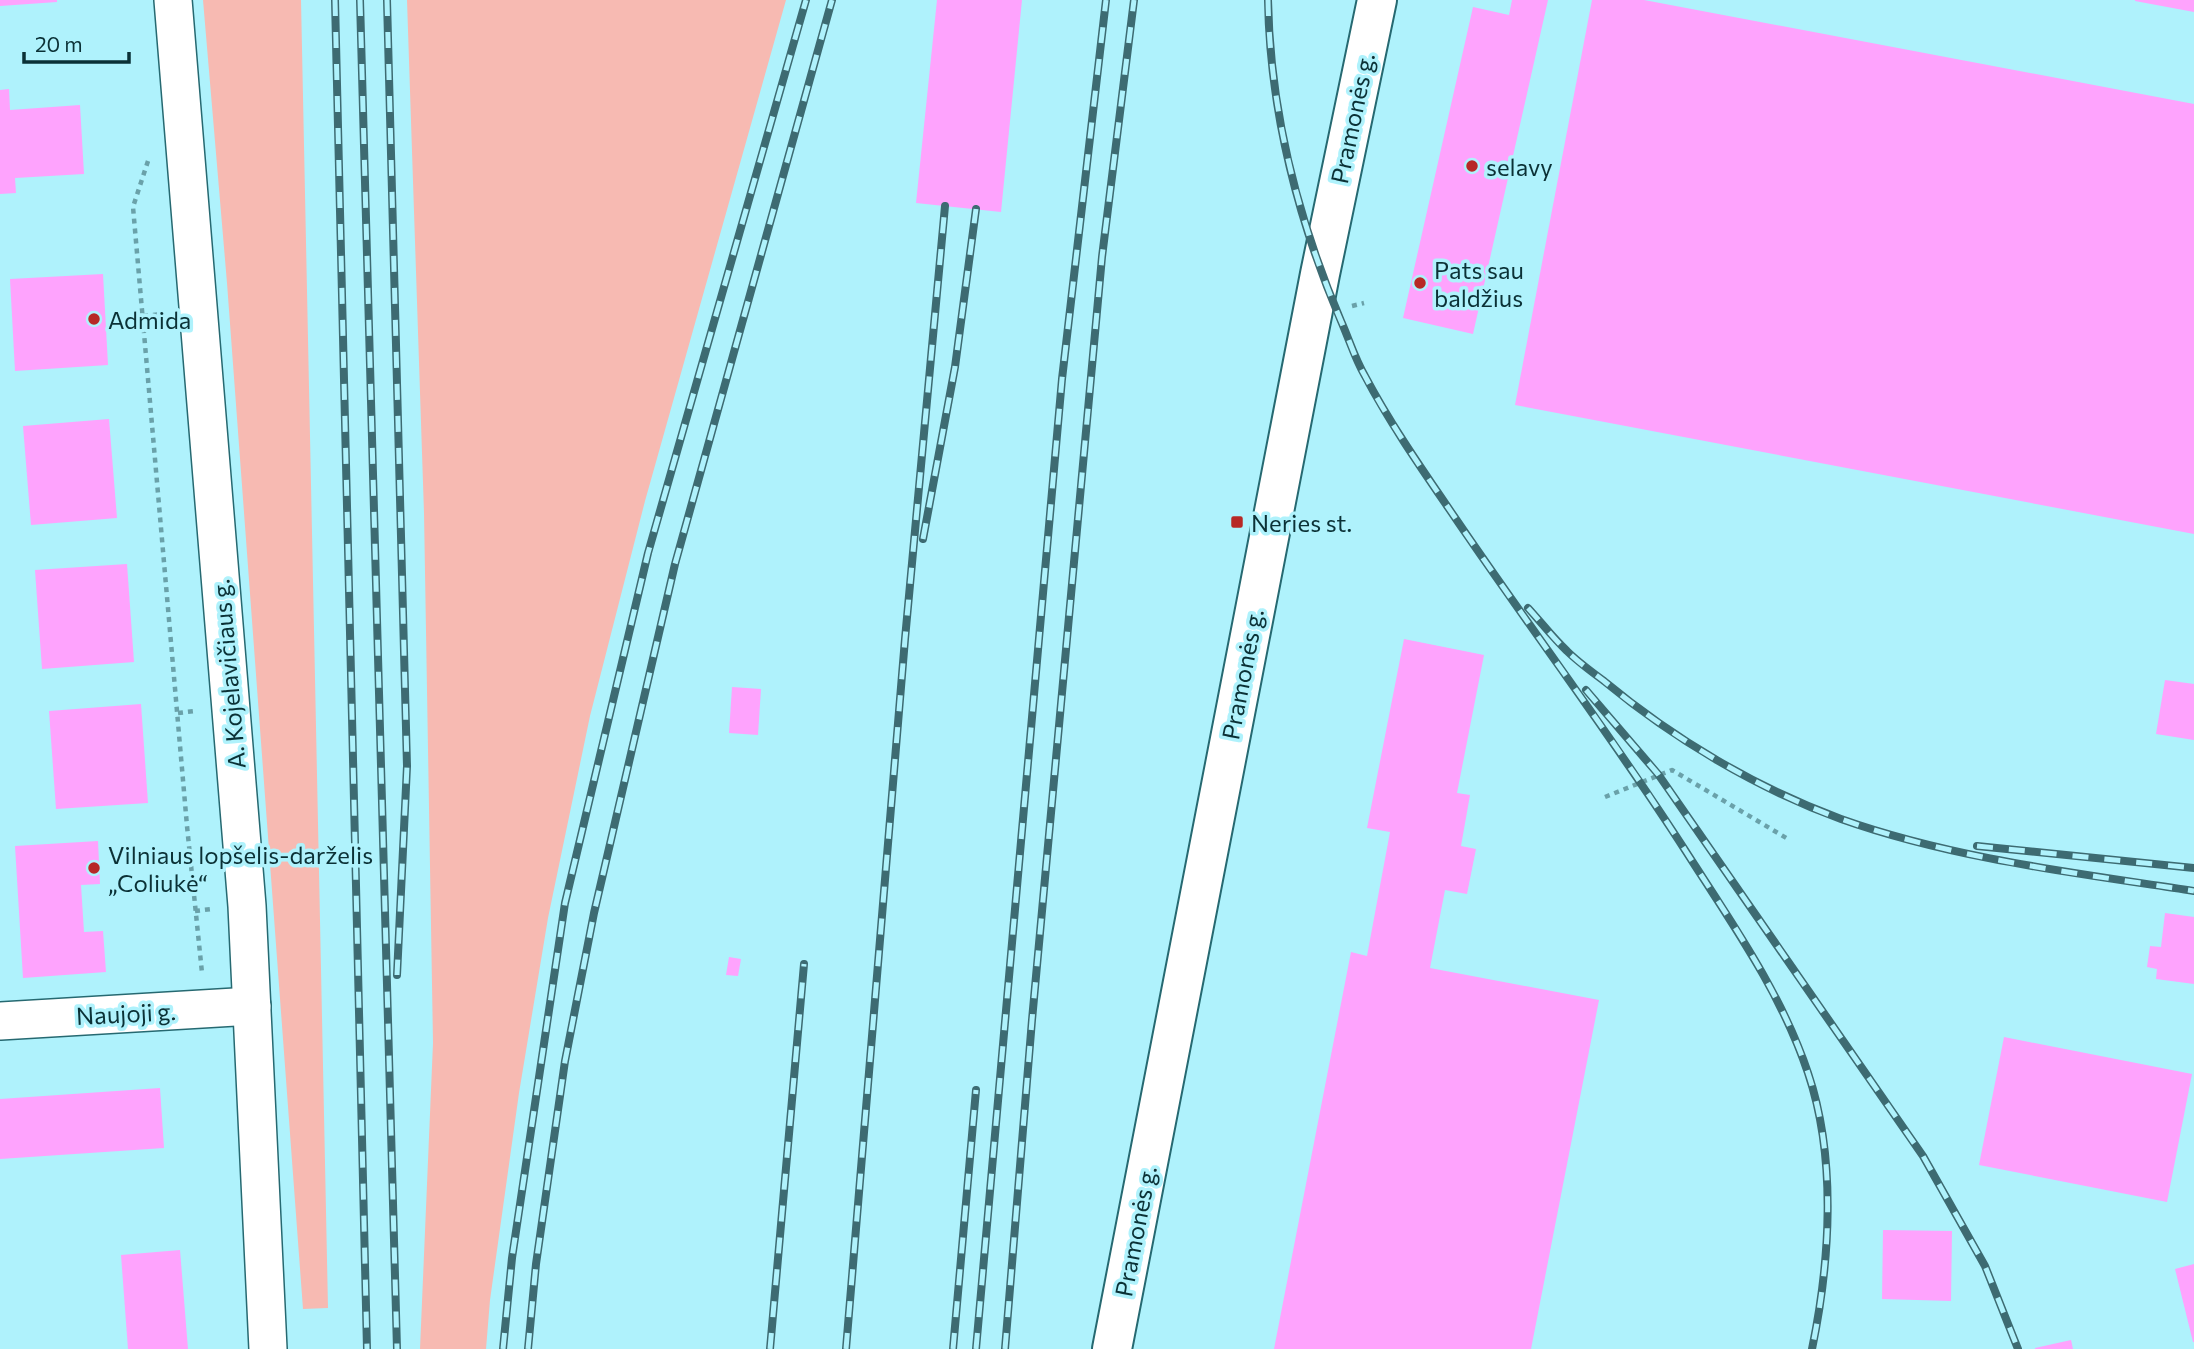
<svg xmlns="http://www.w3.org/2000/svg" width="2194" height="1349" font-family="Commissioner,sans-serif">
	<rect width="100%" height="100%" fill="#aff2fc"/>
	<g fill="#f7bab2">
		<polygon points="203,0 301,0 328,1308 303,1309 227,283"/>
		<polygon points="407,0 786,0 645,501 590,716 548,918 519,1093 490,1300 486,1349 420,1349 433,1043 424,513"/>
	</g>
	<g fill="#fea3fd">
		<polygon points="0,0 57,0 57,2 0,6"/>
		<polygon points="937,0 1022,0 1001,212 916,203"/>
		<polygon points="1512,0 1548,0 1473,334 1403,318 1473,7 1509,15"/>
		<polygon points="1592,0 1644,0 2194,104 2194,534 1515,405"/>
		<polygon points="2135,0 2194,0 2194,12 2135,1"/>
		<polygon points="9,89 10,110 80,105 84,174 15,178 16,193 0,194 0,90"/>
		<polygon points="103,274 108,365 15,371 10,279"/>
		<polygon points="109,419 117,518 31,525 23,426"/>
		<polygon points="127,564 134,662 42,669 35,570"/>
		<polygon points="1404,639 1484,655 1457,793 1470,795 1461,846 1476,849 1467,894 1445,890 1430,968 1599,1000 1531,1349 1274,1349 1351,952 1367,956 1390,832 1367,828"/>
		<polygon points="2165,680 2194,684 2194,740 2156,734"/>
		<polygon points="732,687 761,689 758,735 729,733"/>
		<polygon points="141,704 148,803 56,809 49,711"/>
		<polygon points="98,841 100,884 81,885 84,932 103,931 106,972 23,978 15,846"/>
		<polygon points="2165,913 2194,917 2194,984 2156,979 2157,969 2147,967 2150,946 2161,947"/>
		<polygon points="729,957 741,959 738,976 726,975"/>
		<polygon points="2004,1037 2192,1074 2167,1202 1979,1165"/>
		<polygon points="160,1088 164,1148 0,1159 0,1099"/>
		<polygon points="1883,1230 1952,1231 1951,1301 1882,1299"/>
		<polygon points="180,1250 188,1349 128,1349 121,1255"/>
		<polygon points="2194,1264 2194,1342 2193,1342 2175,1269"/>
		<polygon points="2071,1340 2073,1349 2035,1349 2035,1348"/>
	</g>
	<g fill="none" stroke-linecap="round" stroke-linejoin="round">
		<g stroke="#266971" stroke-width="40">
			<g id="minor">
				<polyline points="173,0 247,906 268,1349"/>
				<polyline points="0,1021 252,1006"/>
			</g>
		</g>
		<g stroke="#266971" stroke-width="42">
			<polyline id="primary" points="1112,1349 1320,274 1377,0"/>
		</g>
		<g stroke="#6aa1a9" stroke-width="4.5" stroke-dasharray="5 5" stroke-linecap="butt">
			<polyline points="148,161 133,207 187,826 202,973"/>
			<polyline points="1352,306 1364,303"/>
			<polyline points="143,316 163,314"/>
			<polyline points="178,713 195,711"/>
			<polyline points="1605,797 1672,770 1788,839"/>
			<polyline points="195,911 212,909"/>
		</g>
		<use href="#minor" stroke="#fff" stroke-width="37"/>
		<use href="#primary" stroke="#fff" stroke-width="38"/>
		<g stroke="#3d6b72" stroke-width="8">
			<g id="rail">
				<polyline points="335,0 367,1349"/>
				<polyline points="360,0 397,1349"/>
				<polyline points="387,0 407,766 397,975"/>
				<path d="M 1268,0 C 1270,110 1298,220 1341,321 C 1349,339 1355,359 1365,376 C 1392,427 1426,475 1458,522 C 1533,632 1613,738 1685,850 C 1731,922 1781,992 1808,1073 C 1837,1159 1830,1262 1812,1349"/>
				<polyline points="923,539 955,367 976,209"/>
				<path d="M 1528,608 C 1541,622 1553,638 1567,651 C 1578,662 1592,672 1604,681 C 1674,739 1756,788 1841,819 C 1954,859 2076,873 2194,891"/>
				<polyline points="1586,690 1658,774 1923,1156 1985,1266 2018,1349"/>
				<polyline points="1977,846 2194,868"/>
				<polyline points="503,1349 512,1258 565,903 648,553 806,0"/>
				<polyline points="528,1349 536,1264 565,1061 594,913 675,564 832,0"/>
				<polyline points="770,1349 804,964"/>
				<polyline points="846,1349 905,639 945,206"/>
				<polyline points="953,1349 976,1090"/>
				<polyline points="976,1349 1062,379 1106,0"/>
				<polyline points="1005,1349 1032,1020 1102,257 1134,0"/>
			</g>
		</g>
		<use href="#rail" stroke="#aff2fc" stroke-width="5" stroke-dasharray="16" stroke-linecap="butt"/>
	</g>
	<g fill="#b72825" stroke="#aff2fc" stroke-width="2.5">
		<circle cx="1472" cy="166" r="7"/>
		<circle cx="1420" cy="283" r="7"/>
		<circle cx="94" cy="319" r="7"/>
		<rect x="1230" y="515" width="14" height="14" rx="3.5"/>
		<circle cx="94" cy="868" r="7"/>
	</g>
	<g text-anchor="middle" dominant-baseline="central" stroke-width="7" stroke-linejoin="round" paint-order="stroke">
		<g font-size="24" fill="#0b3136" stroke="#aff2fc">
			<text transform="translate(1352 118) rotate(-78)">Pramonės g.</text>
			<text transform="translate(228 674) rotate(-95)">A. Kojelavičiaus g.</text>
			<text transform="translate(1242 674) rotate(-79)">Pramonės g.</text>
			<text transform="translate(126 1013) rotate(-3)">Naujoji g.</text>
			<text transform="translate(1135 1231) rotate(-79)">Pramonės g.</text>
		</g>
		<g font-size="24" fill="#0b3136" stroke="#aff2fc" text-anchor="start">
			<text x="1486" y="166">selavy</text>
			<text x="1434" y="269">Pats sau<tspan x="1434" dy="28">baldžius</tspan></text>
			<text x="108" y="319">Admida</text>
			<text x="1251" y="522">Neries st.</text>
			<text x="108" y="854">Vilniaus lopšelis-darželis<tspan x="108" dy="28">„Coliukė“</tspan></text>
		</g>
	</g>
	<path d="M24 52v10h105v-10" fill="none" stroke="#0b3136" stroke-width="3.5"/>
	<text x="35" y="52" font-size="21" fill="#0b3136" stroke="#aff2fc" stroke-width="5" paint-order="stroke">20 m</text>
</svg>
